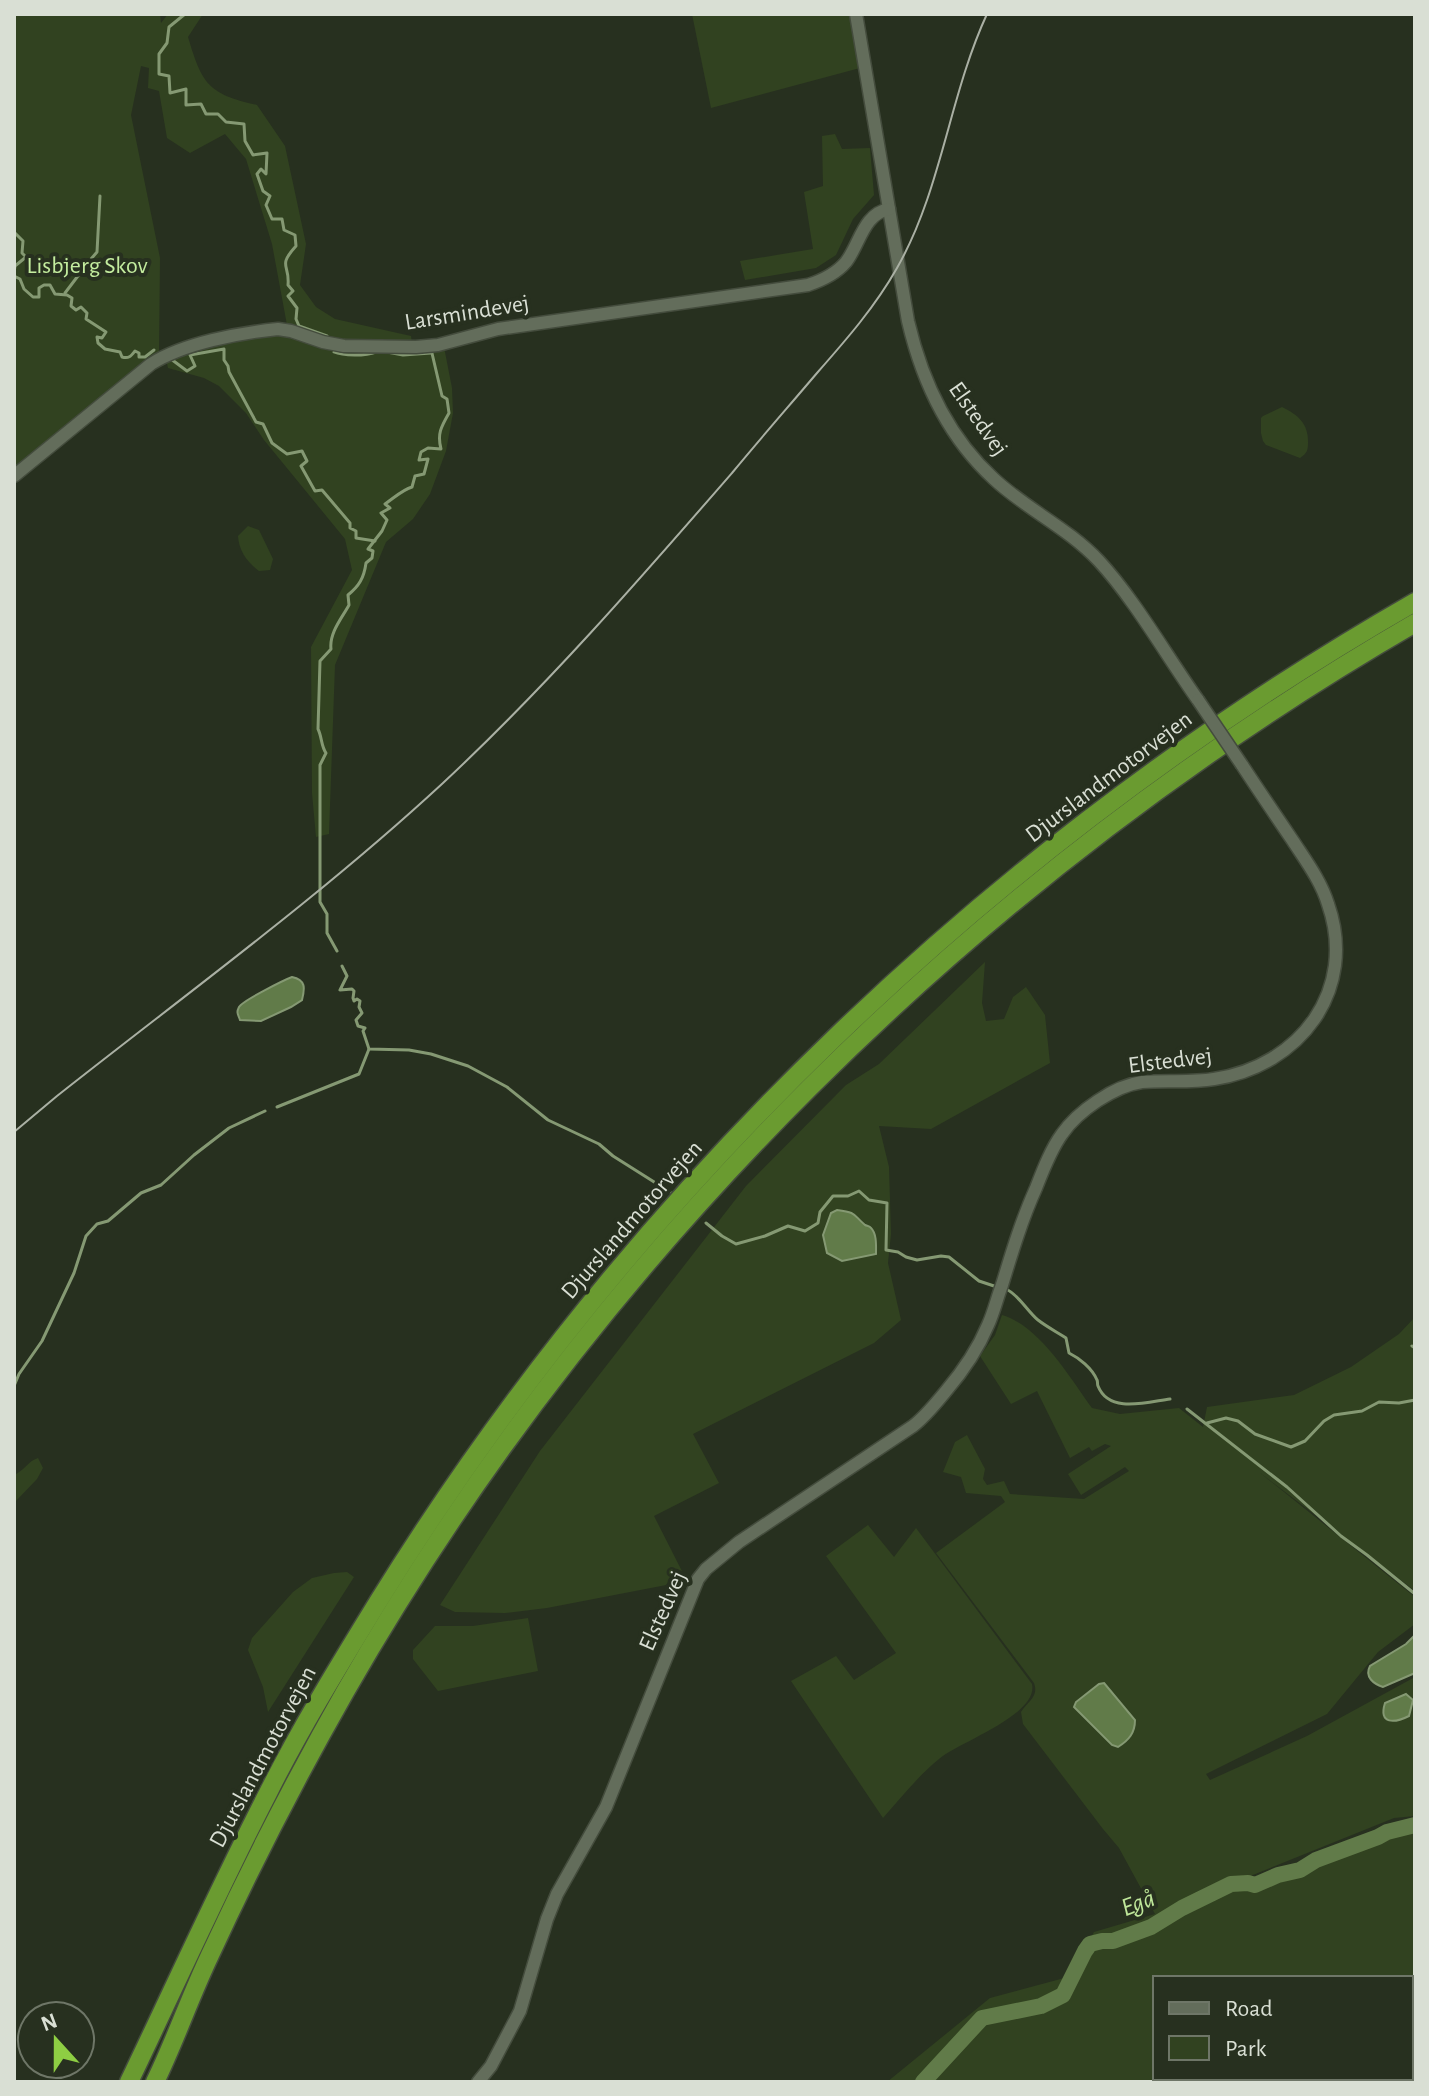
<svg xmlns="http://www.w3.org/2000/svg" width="1429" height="2096" font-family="'Alegreya Sans',sans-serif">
	<rect width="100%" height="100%" fill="#27301f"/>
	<g fill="#314220" fill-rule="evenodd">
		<path d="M 14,14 L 160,14 L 161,23 L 168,14 L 203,14 L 188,37 C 202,84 208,94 257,105 L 285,146 L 306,244 L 300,285 L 316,307 L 335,319 L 411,336 L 412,344 L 363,342 L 325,338 L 287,325 L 272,244 L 246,159 L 225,134 L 190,153 L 167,138 L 159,91 L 148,88 L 149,68 L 141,66 L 131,115 L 160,258 L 159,354 L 14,470 Z"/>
		<polygon points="692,14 851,14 860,68 711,108"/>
		<polygon points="835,134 842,149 870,148 874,195 853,219 836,255 816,268 745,280 740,261 813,249 804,192 823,186 822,136"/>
		<polygon points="277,334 295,336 331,349 444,347 452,388 453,413 446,451 430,494 413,519 386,542 335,665 329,834 316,837 312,793 311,647 352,570 345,539 264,440 246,413 219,386 204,378 168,368 166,359 219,343 233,343 236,341"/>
		<path d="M 1282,407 C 1298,415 1308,423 1308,442 C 1308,451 1307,453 1300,458 L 1266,445 L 1263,441 L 1261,433 L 1261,418 L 1263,416 Z"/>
		<path d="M 248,526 L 259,530 L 273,559 L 270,570 L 259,571 C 247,562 239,551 238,536 Z"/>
		<polygon points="985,962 982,1003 986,1021 1004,1019 1013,997 1026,987 1045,1015 1050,1063 931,1129 879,1126 889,1167 891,1234 888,1263 901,1320 874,1343 693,1434 719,1483 654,1516 687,1581 547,1608 505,1613 455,1612 440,1605 540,1451 746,1186 846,1085 879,1064"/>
		<path d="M 1002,1315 C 1040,1326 1070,1378 1092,1408 L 1120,1414 L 1179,1408 L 1203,1427 L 1207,1407 L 1294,1395 L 1351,1367 L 1399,1334 L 1415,1317 L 1415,1591 L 1259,1472 L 1415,1597 L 1415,1624 L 1378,1652 L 1327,1714 L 1206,1774 L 1210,1780 L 1307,1736 L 1415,1677 L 1415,1816 L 1394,1818 L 1233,1883 L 1255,1885 L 1278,1875 L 1300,1870 L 1316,1860 L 1378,1837 L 1387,1832 L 1415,1825 L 1415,2082 L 887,2082 L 990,1998 L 1068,1977 L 1094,1932 L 1155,1914 L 1119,1848 L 1103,1829 L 1023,1724 L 1021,1712 C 1028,1701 1039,1697 1034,1683 L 936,1553 L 1005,1502 L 1001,1496 L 966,1493 L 961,1477 L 943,1472 L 955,1442 L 967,1435 L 985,1469 L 983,1479 L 987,1485 L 1004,1481 L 1010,1494 L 1084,1499 L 1129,1471 L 1125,1467 L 1081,1495 L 1068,1474 L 1111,1446 L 1105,1444 L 1092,1451 L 1089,1447 L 1070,1458 L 1037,1391 L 1011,1404 L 980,1356 L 995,1335 ZM 1155,1978 L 1411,1978 L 1411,2078 L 1155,2078 Z"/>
		<path d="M 38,1458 L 43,1468 L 37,1479 L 14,1503 L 14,1475 C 24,1471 28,1461 38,1458 Z"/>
		<path d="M 868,1525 L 894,1557 L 916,1528 L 1032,1684 C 1039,1715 959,1742 939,1759 C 919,1775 900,1799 883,1818 L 791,1681 L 836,1656 L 854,1680 L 896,1653 L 826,1556 Z"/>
		<polygon points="347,1572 354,1577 268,1712 263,1687 248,1650 252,1638 293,1592 312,1578 334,1573"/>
		<polygon points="528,1618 538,1671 438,1691 413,1659 413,1650 435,1626 473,1626"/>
	</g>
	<g fill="#617b49" stroke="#859973" stroke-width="2">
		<path d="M 292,977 C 306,980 305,988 302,1000 L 291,1007 L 261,1021 L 240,1020 C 238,1014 236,1013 239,1007 C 242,1001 284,980 292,977 Z"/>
		<path d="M 837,1210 C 858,1213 852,1214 865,1225 C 867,1226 870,1226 871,1228 C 877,1234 876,1246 876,1254 L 842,1261 L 827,1253 L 823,1235 L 831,1213 Z"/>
		<path d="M 1415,1635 L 1415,1673 L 1383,1687 C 1374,1684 1364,1677 1370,1666 L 1406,1644 Z"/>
		<path d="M 1104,1683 L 1135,1720 C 1135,1733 1129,1740 1118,1747 L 1112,1745 L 1074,1707 L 1076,1702 L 1099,1684 Z"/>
		<path d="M 1406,1694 L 1413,1700 L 1409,1716 C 1395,1723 1378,1725 1385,1703 Z"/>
	</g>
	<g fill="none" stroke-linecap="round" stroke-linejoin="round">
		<g stroke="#859973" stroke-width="3">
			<path d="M 185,14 L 169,27 L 167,43 L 159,54 L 159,74 L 169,76 L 170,93 L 186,89 L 186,105 L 201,104 L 206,114 L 218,114 L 226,122 L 244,124 L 245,141 L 253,155 L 267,153 L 266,174 L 261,169 L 257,174 L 263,191 L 270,196 L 266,205 L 272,219 L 282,219 L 284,230 L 295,235 L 296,246 C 277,267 290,264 288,285 L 293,291 L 288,296 L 297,308 L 296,319 L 299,326 L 327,336"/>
			<polyline points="14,232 23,241 22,253 26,257 15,266 14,273"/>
			<polyline points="91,259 97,252 100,196"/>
			<path d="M 14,276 L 20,279 L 24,289 L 33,297 L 39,297 L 39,288 L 44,285 L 50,285 L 55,294 L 67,295 L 72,298 L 71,306 L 76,310 L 81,307 L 87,313 L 86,319 L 106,332 L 102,338 L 97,337 L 98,343 L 105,349 L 120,352 L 122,357 C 129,359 131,356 135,351 L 139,353 L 139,357 L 145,357 L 154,350"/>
			<polyline points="65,293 87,264"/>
			<path d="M 334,352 C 343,356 366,356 376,352"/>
			<polyline points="387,352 403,355 431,353"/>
			<polyline points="171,359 187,371 195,366 190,355 224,349 224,360 228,366 229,372 256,422 263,424 272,443 287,454 302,451 307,461 301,466 315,491 322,490 350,523 350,528 356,531 356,538 375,541"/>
			<path d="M 337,951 L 327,933 L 327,914 L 320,902 L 320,765 L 326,753 C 321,746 322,737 318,729 L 320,661 L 331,649 C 329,633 342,618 349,605 L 348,595 C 359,586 364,578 366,563 L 372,558 L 373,551 L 368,549 L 382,531 L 387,520 L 381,513 L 390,508 L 385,504 C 394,498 402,490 412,487 L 415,476 L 424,474 L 428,459 L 419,460 L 421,452 L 428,448 L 441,449 C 437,434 441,427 449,413 L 447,399 L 442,396 L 431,349"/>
			<polyline points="342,966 347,976 340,990 352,989 354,991 353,998 354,1001 357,999 360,1001 359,1007 362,1013 356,1020 358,1026 365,1028 363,1031 369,1049 409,1050 431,1054 468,1066 507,1087 548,1120 599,1144 613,1156 670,1192"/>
			<polyline points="277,1107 359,1074 369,1049"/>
			<polyline points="706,1223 722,1236 736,1244 765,1236 788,1226 805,1231 818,1223 820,1212 833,1196 848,1196 859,1191 869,1200 887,1203 886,1250 898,1252 906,1257 917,1260 941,1256 949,1257 979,1281 994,1286"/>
			<path d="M 1006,1289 C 1019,1295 1027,1311 1038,1320 C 1047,1327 1057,1332 1066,1338 L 1069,1353 C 1079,1358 1092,1368 1097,1380 C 1098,1382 1097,1384 1098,1386 C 1109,1414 1147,1402 1170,1399"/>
			<polyline points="1412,1346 1415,1348"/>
			<polyline points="14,1386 19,1374 42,1341 74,1273 86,1236 97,1224 108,1221 141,1193 161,1185 194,1155 229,1128 265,1111"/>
			<polyline points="1187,1409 1287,1487 1341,1536 1367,1555 1415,1594"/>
			<polyline points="1207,1423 1226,1418 1238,1421 1255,1434 1291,1447 1305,1441 1324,1421 1334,1415 1362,1411 1379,1402 1399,1403 1415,1400"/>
		</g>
		<polyline stroke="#617b49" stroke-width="16" points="923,2082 982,2018 1041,2006 1063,1995 1085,1951 1090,1944 1102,1941 1113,1941 1151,1927 1182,1908 1231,1884 1248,1883 1255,1885 1278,1875 1300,1870 1316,1860 1378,1837 1387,1832 1415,1825"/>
		<g stroke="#444c3d" stroke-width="15">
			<g id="minor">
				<path d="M 856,14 L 908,321 C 922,381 948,437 994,479 C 1026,509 1068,528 1099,561 C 1135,600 1166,655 1198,700"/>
				<path d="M 14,476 L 151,364 C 184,343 239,333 278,329 L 291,331 L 323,342 L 344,346 L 416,347 L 438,345 L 498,329 L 808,285 C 823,280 836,274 846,262 C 860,244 863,214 889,209"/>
				<path d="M 478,2082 L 491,2066 L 520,2011 L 547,1919 L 557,1894 L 606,1807 L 698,1579 L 706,1569 L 739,1542 L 913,1426 C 926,1416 936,1403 946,1391 C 963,1371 978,1349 988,1325 C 994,1312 997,1298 1002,1285 C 1012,1252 1022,1219 1036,1188 C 1043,1170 1051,1149 1062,1134 C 1078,1111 1114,1086 1142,1082 C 1166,1080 1190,1083 1214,1079 C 1300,1066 1358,990 1328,904 C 1321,881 1306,861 1293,841 C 1276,816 1259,791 1242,765"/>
			</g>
		</g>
		<g stroke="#444c3d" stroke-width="21">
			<g id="highway">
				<path d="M 129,2082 C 175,1986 219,1888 268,1793 C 301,1727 340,1664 378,1602 C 633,1190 995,843 1415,602"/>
				<path d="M 155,2082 C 175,2041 190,1997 210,1955 C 251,1866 296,1778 345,1692 C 598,1250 975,878 1415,623"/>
			</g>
		</g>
		<use href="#minor" stroke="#636d5b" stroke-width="12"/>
		<use href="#highway" stroke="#6a9b30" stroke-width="18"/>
		<path stroke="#aab0a4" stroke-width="2" d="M 14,1132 L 57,1096 C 186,994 321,896 443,783 C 547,686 639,580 732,473 C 760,439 789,406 817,373 C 846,340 875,307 897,268 C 942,189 949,96 987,14"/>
		<g stroke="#444c3d" stroke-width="15" stroke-linecap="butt">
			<polyline id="minor-bridge" points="1198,700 1242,765"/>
		</g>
		<use href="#minor-bridge" stroke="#636d5b" stroke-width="12"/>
	</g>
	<g text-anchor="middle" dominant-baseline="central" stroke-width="8" stroke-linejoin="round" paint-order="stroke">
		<g font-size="24" fill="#c4ed9f" stroke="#27301f">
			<text x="87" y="266">Lisbjerg Skov</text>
		</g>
		<g font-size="24" fill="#d9dfd4" stroke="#27301f">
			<text transform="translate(467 313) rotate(-9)">Larsmindevej</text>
			<text transform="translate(978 419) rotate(55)">Elstedvej</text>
			<text transform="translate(1109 777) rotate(-37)">Djurslandmotorvejen</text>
			<text transform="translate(1170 1061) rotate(-7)">Elstedvej</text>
			<text transform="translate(632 1220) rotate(-49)">Djurslandmotorvejen</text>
			<text transform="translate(663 1611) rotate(-66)">Elstedvej</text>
			<text transform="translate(263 1757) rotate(-62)">Djurslandmotorvejen</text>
		</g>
		<g font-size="26" font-style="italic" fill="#bfe79a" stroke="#27301f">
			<text transform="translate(1138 1903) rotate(-21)">Egå</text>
		</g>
	</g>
	<rect width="1429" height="2096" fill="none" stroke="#d9dfd4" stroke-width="32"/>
	<rect x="1153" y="1976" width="260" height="104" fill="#27301f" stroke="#6e7667" stroke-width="2"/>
	<rect x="1169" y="2002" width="40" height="12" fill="#636d5b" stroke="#6e7667" stroke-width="2"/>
	<text x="1225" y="2016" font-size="24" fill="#d9dfd4">Road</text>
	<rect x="1169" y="2036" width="40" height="24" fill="#314220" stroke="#6e7667" stroke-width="2"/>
	<text x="1225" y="2056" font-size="24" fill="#d9dfd4">Park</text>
	<g transform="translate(56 2040) rotate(339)"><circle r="38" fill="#27301f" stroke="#6e7667" stroke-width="2"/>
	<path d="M0-6L14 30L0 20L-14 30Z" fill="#8ece43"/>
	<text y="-12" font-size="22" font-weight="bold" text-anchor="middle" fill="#d9dfd4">N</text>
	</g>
</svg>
